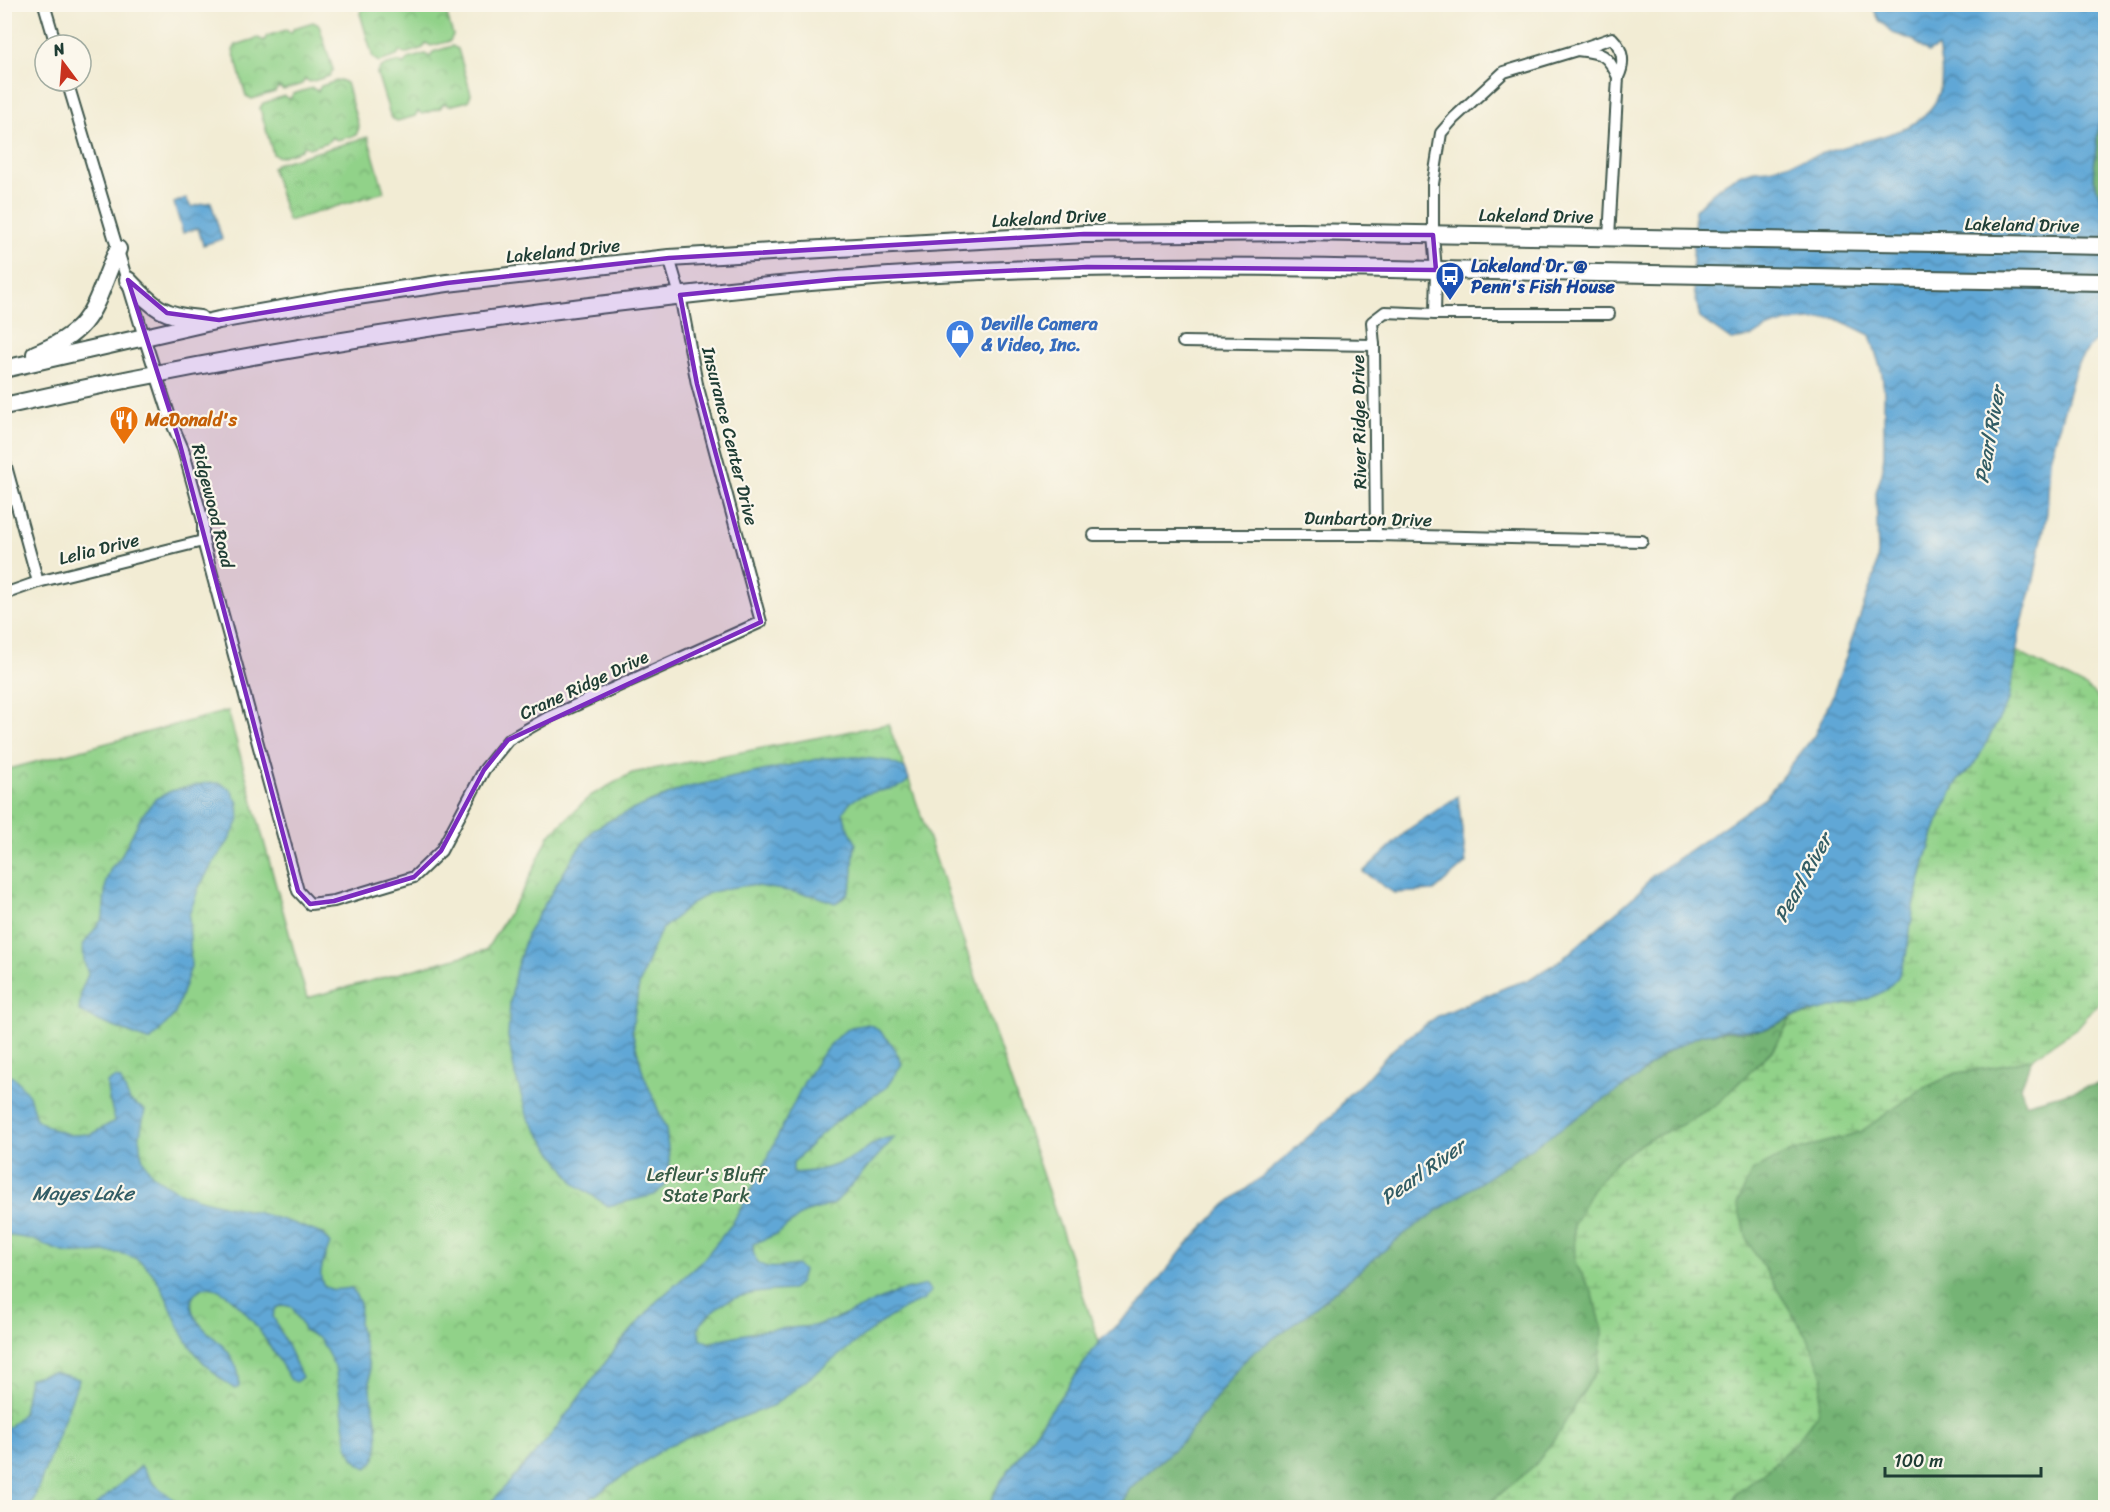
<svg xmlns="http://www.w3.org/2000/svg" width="2110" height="1512" font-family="Sriracha,sans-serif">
	<defs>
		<pattern id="forest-crowns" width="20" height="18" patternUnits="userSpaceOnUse" patternTransform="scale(1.5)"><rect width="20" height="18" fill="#74b475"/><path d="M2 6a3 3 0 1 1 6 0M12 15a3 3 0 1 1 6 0" fill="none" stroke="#5f9461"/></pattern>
		<pattern id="wetland-marsh" width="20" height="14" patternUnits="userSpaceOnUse" patternTransform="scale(1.5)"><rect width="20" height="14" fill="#91d289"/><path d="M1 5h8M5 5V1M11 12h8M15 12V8" fill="none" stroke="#76ac71"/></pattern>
		<pattern id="park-crowns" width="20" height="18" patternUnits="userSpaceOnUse" patternTransform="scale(1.5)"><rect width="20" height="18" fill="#91d289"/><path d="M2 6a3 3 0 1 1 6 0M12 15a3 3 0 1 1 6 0" fill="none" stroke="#76ac71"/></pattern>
		<pattern id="water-waves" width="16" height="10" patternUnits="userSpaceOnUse" patternTransform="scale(1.5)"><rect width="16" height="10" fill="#60a7d6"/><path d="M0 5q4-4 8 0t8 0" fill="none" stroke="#4f89ae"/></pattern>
	</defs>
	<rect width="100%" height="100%" fill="#fbf7ec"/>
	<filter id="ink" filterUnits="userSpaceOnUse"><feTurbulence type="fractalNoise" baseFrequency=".0167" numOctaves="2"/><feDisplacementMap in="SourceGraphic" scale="12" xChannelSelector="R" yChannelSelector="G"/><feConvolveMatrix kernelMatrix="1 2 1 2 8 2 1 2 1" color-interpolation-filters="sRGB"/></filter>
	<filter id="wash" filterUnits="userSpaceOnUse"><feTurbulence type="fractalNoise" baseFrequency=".008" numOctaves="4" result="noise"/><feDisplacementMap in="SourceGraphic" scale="24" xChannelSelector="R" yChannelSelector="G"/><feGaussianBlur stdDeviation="1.35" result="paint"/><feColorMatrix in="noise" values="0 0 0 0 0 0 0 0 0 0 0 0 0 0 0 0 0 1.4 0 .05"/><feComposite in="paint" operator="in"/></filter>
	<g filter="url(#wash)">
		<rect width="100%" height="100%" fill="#f2ecd4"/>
		<g fill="url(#forest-crowns)" stroke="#4a7854" stroke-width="1.5">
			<polygon points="2105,90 2105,201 2100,198 2093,176 2098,130"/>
			<path d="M 1792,1017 L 1773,1049 L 1717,1104 L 1684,1124 L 1649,1139 L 1592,1190 L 1574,1225 L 1575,1262 L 1593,1294 L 1603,1330 L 1598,1368 L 1558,1434 L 1536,1464 L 1484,1507 L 1119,1508 L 1130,1488 L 1184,1440 L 1240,1365 L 1254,1352 L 1305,1316 L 1404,1234 L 1440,1209 L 1635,1079 C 1655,1062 1675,1043 1701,1035 C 1723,1028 1742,1034 1762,1030 C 1772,1028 1783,1021 1792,1017 Z"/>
			<polygon points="2032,1058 2021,1087 2025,1104 2105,1082 2105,1507 1731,1508 1737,1493 1767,1469 1795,1443 1817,1414 1823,1376 1809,1341 1748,1242 1736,1205 1751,1171 1785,1154 1860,1132 1922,1089 1956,1073 1995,1067"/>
		</g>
		<polygon fill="url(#wetland-marsh)" stroke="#58885e" stroke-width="1.5" points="2017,652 2086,687 2105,704 2105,995 2078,1027 2032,1058 1995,1067 1956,1073 1922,1089 1860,1132 1785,1154 1752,1171 1737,1204 1748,1242 1809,1341 1823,1376 1817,1414 1795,1443 1767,1469 1737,1493 1731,1507 1484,1508 1536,1464 1558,1434 1598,1368 1603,1330 1593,1294 1575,1262 1574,1224 1592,1190 1617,1160 1649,1139 1684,1124 1717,1104 1773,1050 1792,1017 1814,1013 1914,906 1926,858 1941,813 1959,779 1975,764 2013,679"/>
		<g fill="url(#park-crowns)" stroke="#58885e" stroke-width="1.5">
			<polygon points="372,5 444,5 453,35 450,41 431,46 426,43 423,48 404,54 400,51 397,56 379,62 373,58 360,13 363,7"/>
			<polygon points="313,22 319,25 333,70 329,76 310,82 305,79 302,84 283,90 278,87 275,92 252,99 246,96 233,50 236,45 258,38 264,41 267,36 286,30 291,33 294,28"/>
			<polygon points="452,46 458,49 471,94 468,101 449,106 444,103 440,108 422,114 418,111 415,116 397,121 391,118 377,73 381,67 399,62 404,65 408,59 425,54 430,57 433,52"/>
			<polygon points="340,80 346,83 359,128 356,135 337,140 332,137 328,142 309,148 304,145 301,150 279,157 273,154 260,108 263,103 284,96 290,99 293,94 312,88 318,91 321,86"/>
			<polygon points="368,137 384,192 288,221 272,168 276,164"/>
			<polygon points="228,711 307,998 486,950 524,889 549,836 590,796 632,773 888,724 905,768 1099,1342 999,1484 988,1507 5,1508 5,770"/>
		</g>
		<g fill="url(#water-waves)" stroke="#407285" stroke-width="1.5">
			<path d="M 1872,5 L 2105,5 L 2105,90 L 2098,130 L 2093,176 L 2100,198 L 2105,201 L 2105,333 L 2090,346 L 2078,363 L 2072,381 L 2050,459 L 2047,513 L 2033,584 L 2020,630 L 2009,700 L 1975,764 L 1959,779 L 1941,813 L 1926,858 L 1914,906 L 1906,956 L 1898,977 L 1885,991 L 1866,1000 L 1792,1017 L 1762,1030 L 1725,1030 L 1700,1035 L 1665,1053 L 1635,1079 L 1440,1209 L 1404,1234 L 1305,1316 L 1254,1352 L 1240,1365 L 1184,1440 L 1130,1488 L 1119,1507 L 988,1508 L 999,1484 L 1099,1342 L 1146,1297 L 1183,1249 L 1225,1205 L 1272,1169 L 1336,1112 L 1347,1096 L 1363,1082 L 1389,1053 L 1404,1040 L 1438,1016 L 1509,986 L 1528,980 L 1561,960 L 1640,891 L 1651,877 L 1765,798 L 1814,736 L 1832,697 L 1875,573 L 1878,554 L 1876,492 L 1882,473 L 1884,454 L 1884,393 L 1882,373 L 1870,335 L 1835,318 L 1787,322 L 1768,328 L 1751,337 L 1731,340 L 1700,318 L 1692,281 L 1695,210 C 1710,194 1726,179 1747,172 C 1754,169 1762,170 1769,169 C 1793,163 1816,155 1840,148 C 1870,138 1915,134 1934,104 C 1945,87 1942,66 1938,47 L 1928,53 L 1913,40 L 1893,33 L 1879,20 Z"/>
			<polygon points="186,198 191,207 211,202 222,239 203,245 198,228 183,233 174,203"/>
			<path d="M 857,757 L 887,761 L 905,768 L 909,779 C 899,797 860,782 843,812 L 846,823 L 856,843 C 849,866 861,891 835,903 L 816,896 L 782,890 L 750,885 L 729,888 L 709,893 L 694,902 L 662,929 L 653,947 L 639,985 L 632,1031 L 643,1073 L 666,1129 L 670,1167 L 665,1186 L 654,1195 L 608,1206 L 575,1184 L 546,1143 L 528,1118 L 515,1074 L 508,1037 L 510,1003 L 516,969 L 528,932 L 576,852 L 594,829 L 618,816 L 684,788 L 823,758 Z"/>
			<polygon points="206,783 220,783 231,790 238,803 239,820 228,842 215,860 199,887 189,915 191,967 175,1014 150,1041 96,1020 79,1011 81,991 88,974 84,961 83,945 103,918 106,881 111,868 120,858 141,817 155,799 171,791"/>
			<polygon points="1458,796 1466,863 1434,891 1394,893 1363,872 1409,829"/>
			<path d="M 868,1024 C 885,1031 895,1047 902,1064 L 886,1088 L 857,1106 L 821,1134 L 793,1163 L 793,1173 C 814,1172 834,1168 853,1157 C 871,1147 874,1139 895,1137 L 834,1204 L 804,1213 L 777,1234 L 753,1244 C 752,1272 774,1269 796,1265 L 803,1270 L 800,1282 L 792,1290 C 757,1291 716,1294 698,1330 L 702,1340 L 710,1343 L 725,1338 L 765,1330 L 813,1326 L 836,1319 L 897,1292 L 926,1285 L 931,1291 L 924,1300 L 905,1308 L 885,1320 L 774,1405 L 669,1445 L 578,1507 L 487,1507 L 548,1439 L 617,1347 L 656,1302 L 702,1261 L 732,1224 L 757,1179 L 804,1082 L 822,1054 L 839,1035 L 851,1027 Z"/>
			<path d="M 4,1074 L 15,1078 L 29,1095 L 36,1119 L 52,1129 L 71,1135 L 91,1134 L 115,1121 C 113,1110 106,1094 107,1083 L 114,1078 L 120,1079 L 130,1101 L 145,1110 C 142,1127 136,1141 143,1159 C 157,1197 224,1204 259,1213 C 281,1219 303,1226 324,1235 L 330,1244 C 326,1255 311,1285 331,1289 C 337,1291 346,1288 352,1288 L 360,1303 L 359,1324 L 370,1370 L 370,1389 L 377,1425 L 378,1446 L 374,1462 L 367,1468 C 356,1464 353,1457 348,1447 L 335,1367 L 320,1339 L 305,1331 L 292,1307 L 283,1305 L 276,1308 L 273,1316 L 302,1377 L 296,1382 L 291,1380 C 276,1357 234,1278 202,1288 C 198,1290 195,1293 193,1297 C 184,1320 217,1337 228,1352 C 236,1363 241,1374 239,1387 L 235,1389 C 218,1378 198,1359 187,1341 C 171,1317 167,1286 145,1265 C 122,1245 97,1255 70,1253 C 57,1252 48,1246 36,1241 C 26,1237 15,1237 5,1235 Z"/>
			<polygon points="53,1372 79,1379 31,1507 5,1507 5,1427 9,1427 23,1413 29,1378"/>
			<polygon points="141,1466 153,1483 183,1507 94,1507"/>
		</g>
	</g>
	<g filter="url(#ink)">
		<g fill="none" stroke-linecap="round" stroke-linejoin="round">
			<g stroke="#3f574c" stroke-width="14">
				<g id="minor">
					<polyline points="44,4 56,45"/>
					<path d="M 1577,50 C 1602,53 1607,53 1618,77"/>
					<polyline points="67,81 144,337 173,426 183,449 203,521 203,541 298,891 310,904 334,901 414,877 441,851 484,770 508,740 547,718 761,622 697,384 680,295 669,258"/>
					<path d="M 1435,314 L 1436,270 L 1433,235 L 1433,184 L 1441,133 L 1454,118 L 1504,72 L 1577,50 L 1612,38 C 1623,49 1625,63 1618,77 L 1609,237"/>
					<polyline points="1183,342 1374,345 1372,322 1385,312 1435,314 1609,314"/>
					<polyline points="1374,345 1376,535"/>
					<polyline points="4,459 38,582"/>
					<polyline points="1094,535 1376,535 1642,541"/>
					<polyline points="4,594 38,582 203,541"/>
				</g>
			</g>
			<g stroke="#3f574c" stroke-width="20">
				<g id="highway">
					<path d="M 128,280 C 154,307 161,316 200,319"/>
					<path d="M 35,354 C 98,329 93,303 118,249"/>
					<polyline points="4,369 219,320 343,298 447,283 669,258 804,250 1084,234 1300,232 2106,246"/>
					<path d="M 4,406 C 197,362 394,330 590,306 C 706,292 822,279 939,273 C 1105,264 1271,266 1437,270 C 1660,275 1883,278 2106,282"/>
				</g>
			</g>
			<use href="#minor" stroke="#fff" stroke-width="10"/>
			<use href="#highway" stroke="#fff" stroke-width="16"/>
		</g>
	</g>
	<path fill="#7b2cbf" fill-opacity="0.2" stroke="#7b2cbf" stroke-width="4.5" stroke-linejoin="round" d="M 1084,234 L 1433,235 L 1436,270 L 1087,267 L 839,279 L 680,295 L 697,384 L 761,622 L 508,740 L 484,770 L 441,851 L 414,877 L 334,901 L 310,904 L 298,891 L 178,437 L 128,280 L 167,313 L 219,320 L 447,283 L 669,258 Z"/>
	<defs>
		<g id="bus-pin" transform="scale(1.5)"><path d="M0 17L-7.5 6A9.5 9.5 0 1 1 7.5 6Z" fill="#1a4fb4" stroke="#fbf7ec"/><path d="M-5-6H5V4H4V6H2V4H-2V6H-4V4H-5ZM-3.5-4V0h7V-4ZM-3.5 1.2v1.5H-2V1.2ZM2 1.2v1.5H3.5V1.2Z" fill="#fff"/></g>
		<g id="shop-pin" transform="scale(1.5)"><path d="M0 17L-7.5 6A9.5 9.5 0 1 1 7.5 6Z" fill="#3f7fe0" stroke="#fbf7ec"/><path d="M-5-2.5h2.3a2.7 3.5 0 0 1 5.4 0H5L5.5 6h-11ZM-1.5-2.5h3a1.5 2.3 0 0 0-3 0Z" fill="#fff"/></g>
		<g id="restaurant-pin" transform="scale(1.5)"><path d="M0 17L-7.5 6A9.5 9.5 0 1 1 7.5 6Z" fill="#e8710a" stroke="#fbf7ec"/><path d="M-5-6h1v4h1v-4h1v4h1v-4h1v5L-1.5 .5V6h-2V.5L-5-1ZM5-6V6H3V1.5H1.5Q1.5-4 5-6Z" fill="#fff"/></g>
	</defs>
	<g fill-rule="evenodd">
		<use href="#bus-pin" x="1450" y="276"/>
		<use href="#shop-pin" x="960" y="334"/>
		<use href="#restaurant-pin" x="124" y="420"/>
	</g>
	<g text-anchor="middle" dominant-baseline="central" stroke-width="4.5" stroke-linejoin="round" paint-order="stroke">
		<g font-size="18" fill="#1f3d34" stroke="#fbf7ec">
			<text transform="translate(1536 216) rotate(1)">Lakeland Drive</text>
			<text transform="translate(1049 218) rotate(-3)">Lakeland Drive</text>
			<text transform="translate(2022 225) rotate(1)">Lakeland Drive</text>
			<text transform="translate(563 251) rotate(-6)">Lakeland Drive</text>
			<text transform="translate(1359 422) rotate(-91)">River Ridge Drive</text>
			<text transform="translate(730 436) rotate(76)">Insurance Center Drive</text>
			<text transform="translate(213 506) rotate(76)">Ridgewood Road</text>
			<text transform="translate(1368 519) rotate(1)">Dunbarton Drive</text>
			<text transform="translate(99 549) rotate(-14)">Lelia Drive</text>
			<text transform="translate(584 685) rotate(-25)">Crane Ridge Drive</text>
		</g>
		<g font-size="18" font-weight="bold" fill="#164399" stroke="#fbf7ec" text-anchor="start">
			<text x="1471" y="266">Lakeland Dr. @<tspan x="1471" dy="21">Penn's Fish House</tspan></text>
		</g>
		<g font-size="18" font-weight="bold" fill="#366cbe" stroke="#fbf7ec" text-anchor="start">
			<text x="981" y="324">Deville Camera<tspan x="981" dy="21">&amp; Video, Inc.</tspan></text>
		</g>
		<g font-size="18" font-weight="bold" fill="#c56008" stroke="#fbf7ec" text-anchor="start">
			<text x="145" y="420">McDonald's</text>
		</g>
		<g font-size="18" fill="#365b45" stroke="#fbf7ec">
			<text x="706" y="1175">Lefleur's Bluff<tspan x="706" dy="21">State Park</tspan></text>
		</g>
		<g font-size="20" font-style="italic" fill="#325d65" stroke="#fbf7ec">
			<text transform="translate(1990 435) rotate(-80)">Pearl River</text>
			<text transform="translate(1803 878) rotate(-61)">Pearl River</text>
			<text transform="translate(1423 1172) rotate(-35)">Pearl River</text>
			<text x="83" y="1193">Mayes Lake</text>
		</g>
	</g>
	<rect width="2110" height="1512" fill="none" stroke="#fbf7ec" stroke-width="24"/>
	<g transform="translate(63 63) rotate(344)"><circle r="28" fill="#fbf7ec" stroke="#a3ada2" stroke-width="1.5"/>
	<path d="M0-4.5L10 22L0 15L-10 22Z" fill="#c8321e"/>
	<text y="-9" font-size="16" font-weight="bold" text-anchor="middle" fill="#1f3d34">N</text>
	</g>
	<path d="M1885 1467v9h156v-9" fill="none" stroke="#1f3d34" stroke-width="3"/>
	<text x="1894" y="1467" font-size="18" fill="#1f3d34" stroke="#fbf7ec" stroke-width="4.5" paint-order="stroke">100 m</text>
</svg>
